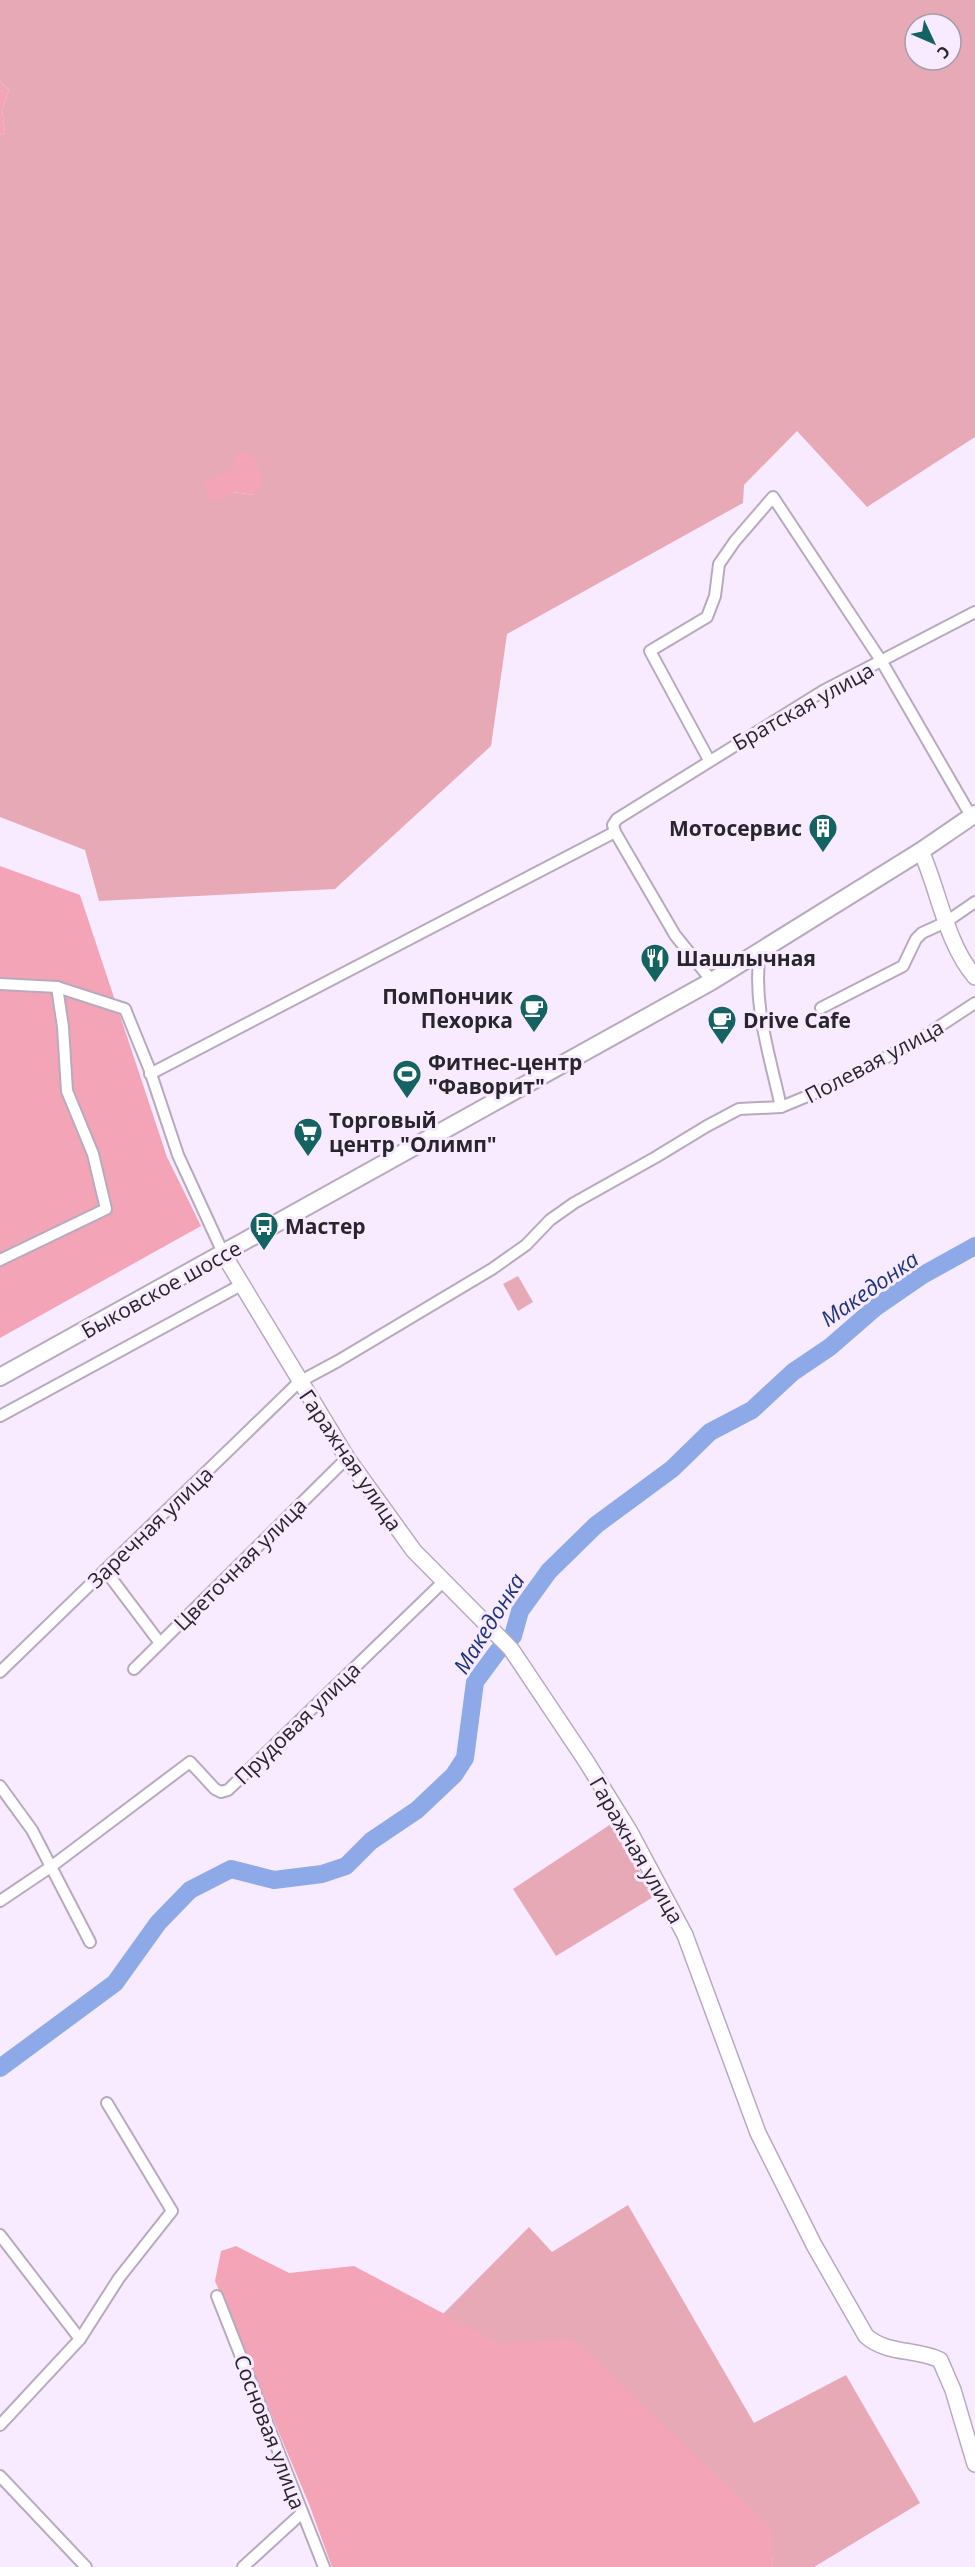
<svg xmlns="http://www.w3.org/2000/svg" width="975" height="2567" font-family="'Open Sans',sans-serif">
	<rect width="100%" height="100%" fill="#f8ebff"/>
	<g fill="#e8a9b7" fill-rule="evenodd">
		<path d="M 0,0 L 975,0 L 975,437 L 867,507 L 797,431 L 744,485 L 743,503 L 507,634 L 491,746 L 335,889 L 99,901 L 85,850 L 0,817 L 0,135 L 5,133 L 2,110 L 9,90 L 0,81 ZM 915,24 L 951,24 L 951,60 L 915,60 ZM 236,468 L 254,495 L 233,492 Z"/>
		<polygon points="518,1276 533,1302 518,1311 503,1284"/>
		<polygon points="611,1824 655,1896 556,1956 513,1889"/>
		<polygon points="628,2205 754,2423 846,2375 920,2503 814,2567 773,2567 770,2528 501,2344 490,2343 442,2315 529,2227 552,2252"/>
	</g>
	<g fill="#f4a4b7">
		<polygon points="0,81 9,90 2,110 5,133 0,135"/>
		<path d="M 242,451 L 253,455 C 261,472 268,479 254,495 L 233,492 L 225,498 L 210,501 L 204,481 L 236,468 L 233,458 Z"/>
		<polygon points="0,866 80,895 167,1157 201,1226 0,1338"/>
		<polygon points="236,2246 289,2273 354,2266 501,2344 573,2339 771,2528 773,2567 332,2567 309,2504 215,2281 221,2251"/>
	</g>
	<g fill="none" stroke-linecap="round" stroke-linejoin="round">
		<polyline stroke="#8ea9e8" stroke-width="18" points="0,2068 115,1983 158,1923 190,1890 231,1869 274,1880 322,1874 346,1866 371,1841 417,1810 454,1775 465,1758 475,1682 498,1651 513,1636 520,1611 549,1571 596,1525 672,1469 710,1432 752,1410 793,1372 830,1347 876,1307 921,1276 975,1246"/>
		<g stroke="#b7aabd" stroke-width="14">
			<g id="street">
				<polyline points="709,760 650,651 707,617 715,596 719,564 735,541 773,497 882,662 971,816"/>
				<path d="M 760,952 C 752,1004 770,1056 781,1107"/>
				<polyline points="712,981 675,935 615,832 613,825 617,819 823,691 975,612"/>
				<polyline points="0,984 57,987 125,1009 149,1068 178,1155 224,1255"/>
				<polyline points="821,1008 903,966 916,939 922,933 946,922 975,902"/>
				<polyline points="150,1074 615,832"/>
				<polyline points="0,1260 106,1209 93,1154 67,1091 63,1027 57,987"/>
				<polyline points="0,1416 241,1285"/>
				<polyline points="105,1570 160,1643"/>
				<polyline points="134,1669 347,1458"/>
				<polyline points="0,1672 299,1382 338,1361 492,1269 526,1245 550,1220 574,1203 656,1157 707,1126 739,1109 781,1107 832,1086 917,1041 975,1003"/>
				<polyline points="0,1786 32,1830 90,1942"/>
				<polyline points="0,1901 52,1866 190,1762 215,1789 221,1792 228,1790 443,1582"/>
				<polyline points="0,2235 80,2339"/>
				<polyline points="217,2296 324,2567"/>
				<polyline points="0,2425 80,2339 119,2278 172,2211 107,2103"/>
				<polyline points="0,2476 86,2567"/>
				<polyline points="243,2567 302,2513"/>
			</g>
		</g>
		<g stroke="#b7aabd" stroke-width="18">
			<g id="secondary">
				<path d="M 921,851 C 939,891 946,943 975,977"/>
				<path d="M 224,1255 L 347,1458 L 414,1551 L 511,1649 L 586,1761 L 630,1832 L 685,1935 L 758,2133 L 814,2245 L 866,2336 C 888,2355 916,2348 940,2360 L 953,2390 L 975,2464"/>
			</g>
		</g>
		<g stroke="#b7aabd" stroke-width="20">
			<polyline id="primary" points="0,1377 712,981 921,851 975,814"/>
		</g>
		<use href="#street" stroke="#fff" stroke-width="10"/>
		<use href="#secondary" stroke="#fff" stroke-width="15"/>
		<use href="#primary" stroke="#fff" stroke-width="16"/>
	</g>
	<defs>
		<g id="building-pin" transform="scale(1.5)"><path d="M0 17L-7.5 6A9.5 9.5 0 1 1 7.5 6Z" fill="#146362" stroke="#f8ebff"/><path d="M-4-6H4V6H1V3H-1V6H-4ZM-2.5-4.3h1.7v1.8h-1.7ZM.8-4.3h1.7v1.8H.8ZM-2.5-1h1.7V.8h-1.7ZM.8-1h1.7V.8H.8Z" fill="#fff"/></g>
		<g id="restaurant-pin" transform="scale(1.5)"><path d="M0 17L-7.5 6A9.5 9.5 0 1 1 7.5 6Z" fill="#146362" stroke="#f8ebff"/><path d="M-5-6h1v4h1v-4h1v4h1v-4h1v5L-1.5 .5V6h-2V.5L-5-1ZM5-6V6H3V1.5H1.5Q1.5-4 5-6Z" fill="#fff"/></g>
		<g id="cafe-pin" transform="scale(1.5)"><path d="M0 17L-7.5 6A9.5 9.5 0 1 1 7.5 6Z" fill="#146362" stroke="#f8ebff"/><path d="M-5.5-4.5H6V0H3Q3 3.5 0 3.5H-2.5Q-5.5 3.5-5.5 0ZM3-3.2v2h1.7v-2ZM-6 4.5H4V6H-6Z" fill="#fff"/></g>
		<g id="stadium-pin" transform="scale(1.5)"><path d="M0 17L-7.5 6A9.5 9.5 0 1 1 7.5 6Z" fill="#146362" stroke="#f8ebff"/><path d="M0-5a6.5 5 0 1 0 0 10a6.5 5 0 1 0 0-10ZM-3.5-1.8h7v3.6h-7Z" fill="#fff"/></g>
		<g id="supermarket-pin" transform="scale(1.5)"><path d="M0 17L-7.5 6A9.5 9.5 0 1 1 7.5 6Z" fill="#146362" stroke="#f8ebff"/><path d="M-6-5.5h2.5l.6 2H6L4.5 2H-2.5L-4.4-4H-6ZM-1.5 3.2a1.3 1.3 0 1 0 .1 0ZM3 3.2a1.3 1.3 0 1 0 .1 0Z" fill="#fff"/></g>
		<g id="bus-pin" transform="scale(1.5)"><path d="M0 17L-7.5 6A9.5 9.5 0 1 1 7.5 6Z" fill="#146362" stroke="#f8ebff"/><path d="M-5-6H5V4H4V6H2V4H-2V6H-4V4H-5ZM-3.5-4V0h7V-4ZM-3.5 1.2v1.5H-2V1.2ZM2 1.2v1.5H3.5V1.2Z" fill="#fff"/></g>
	</defs>
	<g fill-rule="evenodd">
		<use href="#building-pin" x="823" y="828"/>
		<use href="#restaurant-pin" x="655" y="958"/>
		<use href="#cafe-pin" x="534" y="1008"/>
		<use href="#cafe-pin" x="722" y="1020"/>
		<use href="#stadium-pin" x="407" y="1074"/>
		<use href="#supermarket-pin" x="308" y="1132"/>
		<use href="#bus-pin" x="264" y="1226"/>
	</g>
	<g text-anchor="middle" dominant-baseline="central" stroke-width="6" stroke-linejoin="round" paint-order="stroke">
		<g font-size="21" fill="#29252c" stroke="#f8ebff">
			<text transform="translate(803 706) rotate(-29)">Братская улица</text>
			<text transform="translate(874 1061) rotate(-28)">Полевая улица</text>
			<text transform="translate(161 1289) rotate(-29)">Быковское шоссе</text>
			<text transform="translate(351 1460) rotate(56)">Гаражная улица</text>
			<text transform="translate(150 1527) rotate(-44)">Заречная улица</text>
			<text transform="translate(240 1564) rotate(-45)">Цветочная улица</text>
			<text transform="translate(297 1723) rotate(-44)">Прудовая улица</text>
			<text transform="translate(637 1850) rotate(60)">Гаражная улица</text>
			<text transform="translate(270 2432) rotate(69)">Сосновая улица</text>
		</g>
		<g font-size="21" font-weight="bold" fill="#29252c" stroke="#f8ebff" text-anchor="start">
			<text x="802" y="828" text-anchor="end">Мотосервис</text>
			<text x="676" y="958">Шашлычная</text>
			<text x="513" y="996" text-anchor="end">ПомПончик<tspan x="513" dy="24">Пехорка</tspan></text>
			<text x="743" y="1020">Drive Cafe</text>
			<text x="428" y="1062">Фитнес-центр<tspan x="428" dy="24">"Фаворит"</tspan></text>
			<text x="329" y="1120">Торговый<tspan x="329" dy="24">центр "Олимп"</tspan></text>
			<text x="285" y="1226">Мастер</text>
		</g>
		<g font-size="22" font-style="italic" fill="#1d357d" stroke="#f8ebff">
			<text transform="translate(869 1288) rotate(-35)">Македонка</text>
			<text transform="translate(488 1623) rotate(-58)">Македонка</text>
		</g>
	</g>
	<g transform="translate(933 42) rotate(134)"><circle r="28" fill="#f8ebff" stroke="#a59cab" stroke-width="1.5"/>
	<path d="M0-4.5L10 22L0 15L-10 22Z" fill="#146362"/>
	<text y="-9" font-size="16" font-weight="bold" text-anchor="middle" fill="#29252c">С</text>
	</g>
</svg>
